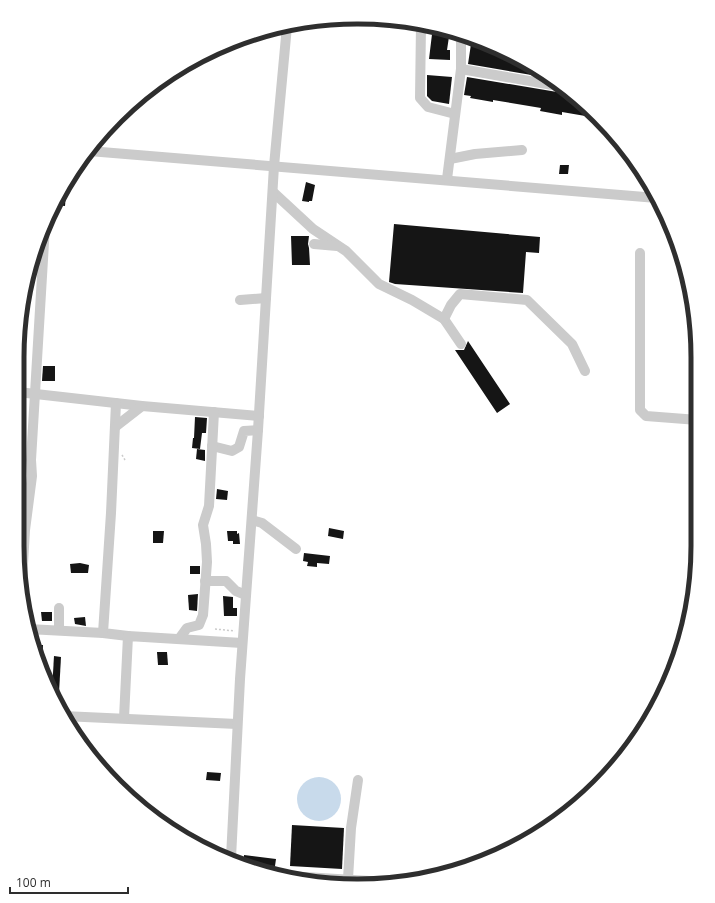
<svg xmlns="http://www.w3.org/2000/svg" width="715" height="903" font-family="'Open Sans',sans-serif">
	<rect width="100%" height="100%" fill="#fff"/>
	<circle fill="#c8daeb" cx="319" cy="799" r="22"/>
	<g fill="#151515">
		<polygon points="433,26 450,30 447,50 450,50 450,60 429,59"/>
		<polygon points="479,43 508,52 549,78 468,64 471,44 479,45"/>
		<polygon points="427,75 452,77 449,104 432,101 427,96"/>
		<polygon points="467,77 563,93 569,91 597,118 562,112 562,115 540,111 541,108 493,100 493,102 470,98 471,96 464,95"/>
		<polygon points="560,165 569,165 568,174 559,174"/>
		<polygon points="306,182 315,185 312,201 309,201 309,202 302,201"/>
		<polygon points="60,193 66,194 65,206 55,205"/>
		<polygon points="394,224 540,237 539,253 526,252 523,293 395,284 389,282"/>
		<polygon points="291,236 309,236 308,244 309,248 310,265 292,265"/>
		<polygon points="468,341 510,404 497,413 455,350 464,350"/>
		<polygon points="43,366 55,366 55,381 42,381"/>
		<polygon points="195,417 207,418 206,433 202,433 200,449 192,448 193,438 194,438"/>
		<polygon points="197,449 205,450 205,461 196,459"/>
		<polygon points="217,489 228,491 227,500 216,499"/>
		<polygon points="329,528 344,531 343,539 328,536"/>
		<polygon points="153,531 164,531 163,543 153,543"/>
		<polygon points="227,531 237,531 237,534 239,533 240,544 233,544 233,541 228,541"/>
		<polygon points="304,553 330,556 329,564 317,563 317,567 307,566 308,562 303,561"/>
		<polygon points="80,563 89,565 88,573 71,573 70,564"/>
		<rect x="190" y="566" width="10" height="8"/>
		<polygon points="198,594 197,611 189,610 188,595"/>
		<polygon points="223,596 233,597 233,608 237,608 237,616 224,616"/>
		<polygon points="41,612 52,612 52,621 42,621"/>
		<polygon points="85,617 86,626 75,624 74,618"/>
		<polygon points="33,645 43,645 42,666 37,654"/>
		<polygon points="157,652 167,652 168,665 158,665"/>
		<polygon points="54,656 61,657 59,693 53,692 52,690"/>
		<polygon points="207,772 221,773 220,781 206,780"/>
		<polygon points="292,825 344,828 342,869 290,866"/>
		<polygon points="244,855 276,859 275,866 247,865 237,861 238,856 244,857"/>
	</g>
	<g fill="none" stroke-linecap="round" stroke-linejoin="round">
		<g stroke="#cbcbcb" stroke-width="1.5" stroke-dasharray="2 2" stroke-linecap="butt">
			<polyline points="122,455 125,460"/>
			<polyline points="215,629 235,631"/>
		</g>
		<g stroke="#cbcbcb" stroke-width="10">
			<polyline points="321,20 328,19"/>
			<polyline points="421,25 420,98 428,107 455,114"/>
			<polyline points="461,69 564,87"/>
			<polyline points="89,151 657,198"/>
			<polyline points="450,159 475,154 522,150"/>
			<polyline points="447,179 461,69 461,34"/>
			<polyline points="273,192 313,229 346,251 379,284 412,300 444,319 461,344"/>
			<polyline points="314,244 337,246"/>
			<polyline points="640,253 640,410 646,416 698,420"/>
			<polyline points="240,300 266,298"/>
			<polyline points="444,319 451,305 460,294 527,300 572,344 585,371"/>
			<polyline points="18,392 142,406 259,416"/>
			<polyline points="116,403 111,513 103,633 128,636"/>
			<polyline points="115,427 142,406"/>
			<polyline points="212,446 232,451 239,447 244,431 258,430"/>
			<polyline points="252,520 262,523 296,549"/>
			<polyline points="22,581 25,530 32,476 31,460 45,226"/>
			<polyline points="205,581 226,581 236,591 246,595"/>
			<polyline points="59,608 59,630"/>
			<polyline points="28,629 103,633"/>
			<polyline points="179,639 187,628 199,625 203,615 207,562 206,544 203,525 209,506 214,412"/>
			<polyline points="63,716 237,724"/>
			<polyline points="124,718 128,636 242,643"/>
			<polyline points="231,858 240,679 258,430 274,166 287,26"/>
			<polyline points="272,875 386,882"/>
			<polyline points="348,879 351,828 358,780"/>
		</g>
	</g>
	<path d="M0 0H715V903H0ZM357 24H358A333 333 0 0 1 691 357V546A333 333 0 0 1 358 879H357A333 333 0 0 1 24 546V357A333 333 0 0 1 357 24Z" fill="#fff" fill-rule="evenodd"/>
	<path fill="none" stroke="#2e2e2e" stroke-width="5" d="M357 24H358A333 333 0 0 1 691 357V546A333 333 0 0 1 358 879H357A333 333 0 0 1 24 546V357A333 333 0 0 1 357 24Z"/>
	<path d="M10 887v6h118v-6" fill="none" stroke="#2e2e2e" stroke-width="2"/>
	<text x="16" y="887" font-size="12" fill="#2e2e2e" stroke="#ffffff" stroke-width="3" paint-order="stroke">100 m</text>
</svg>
